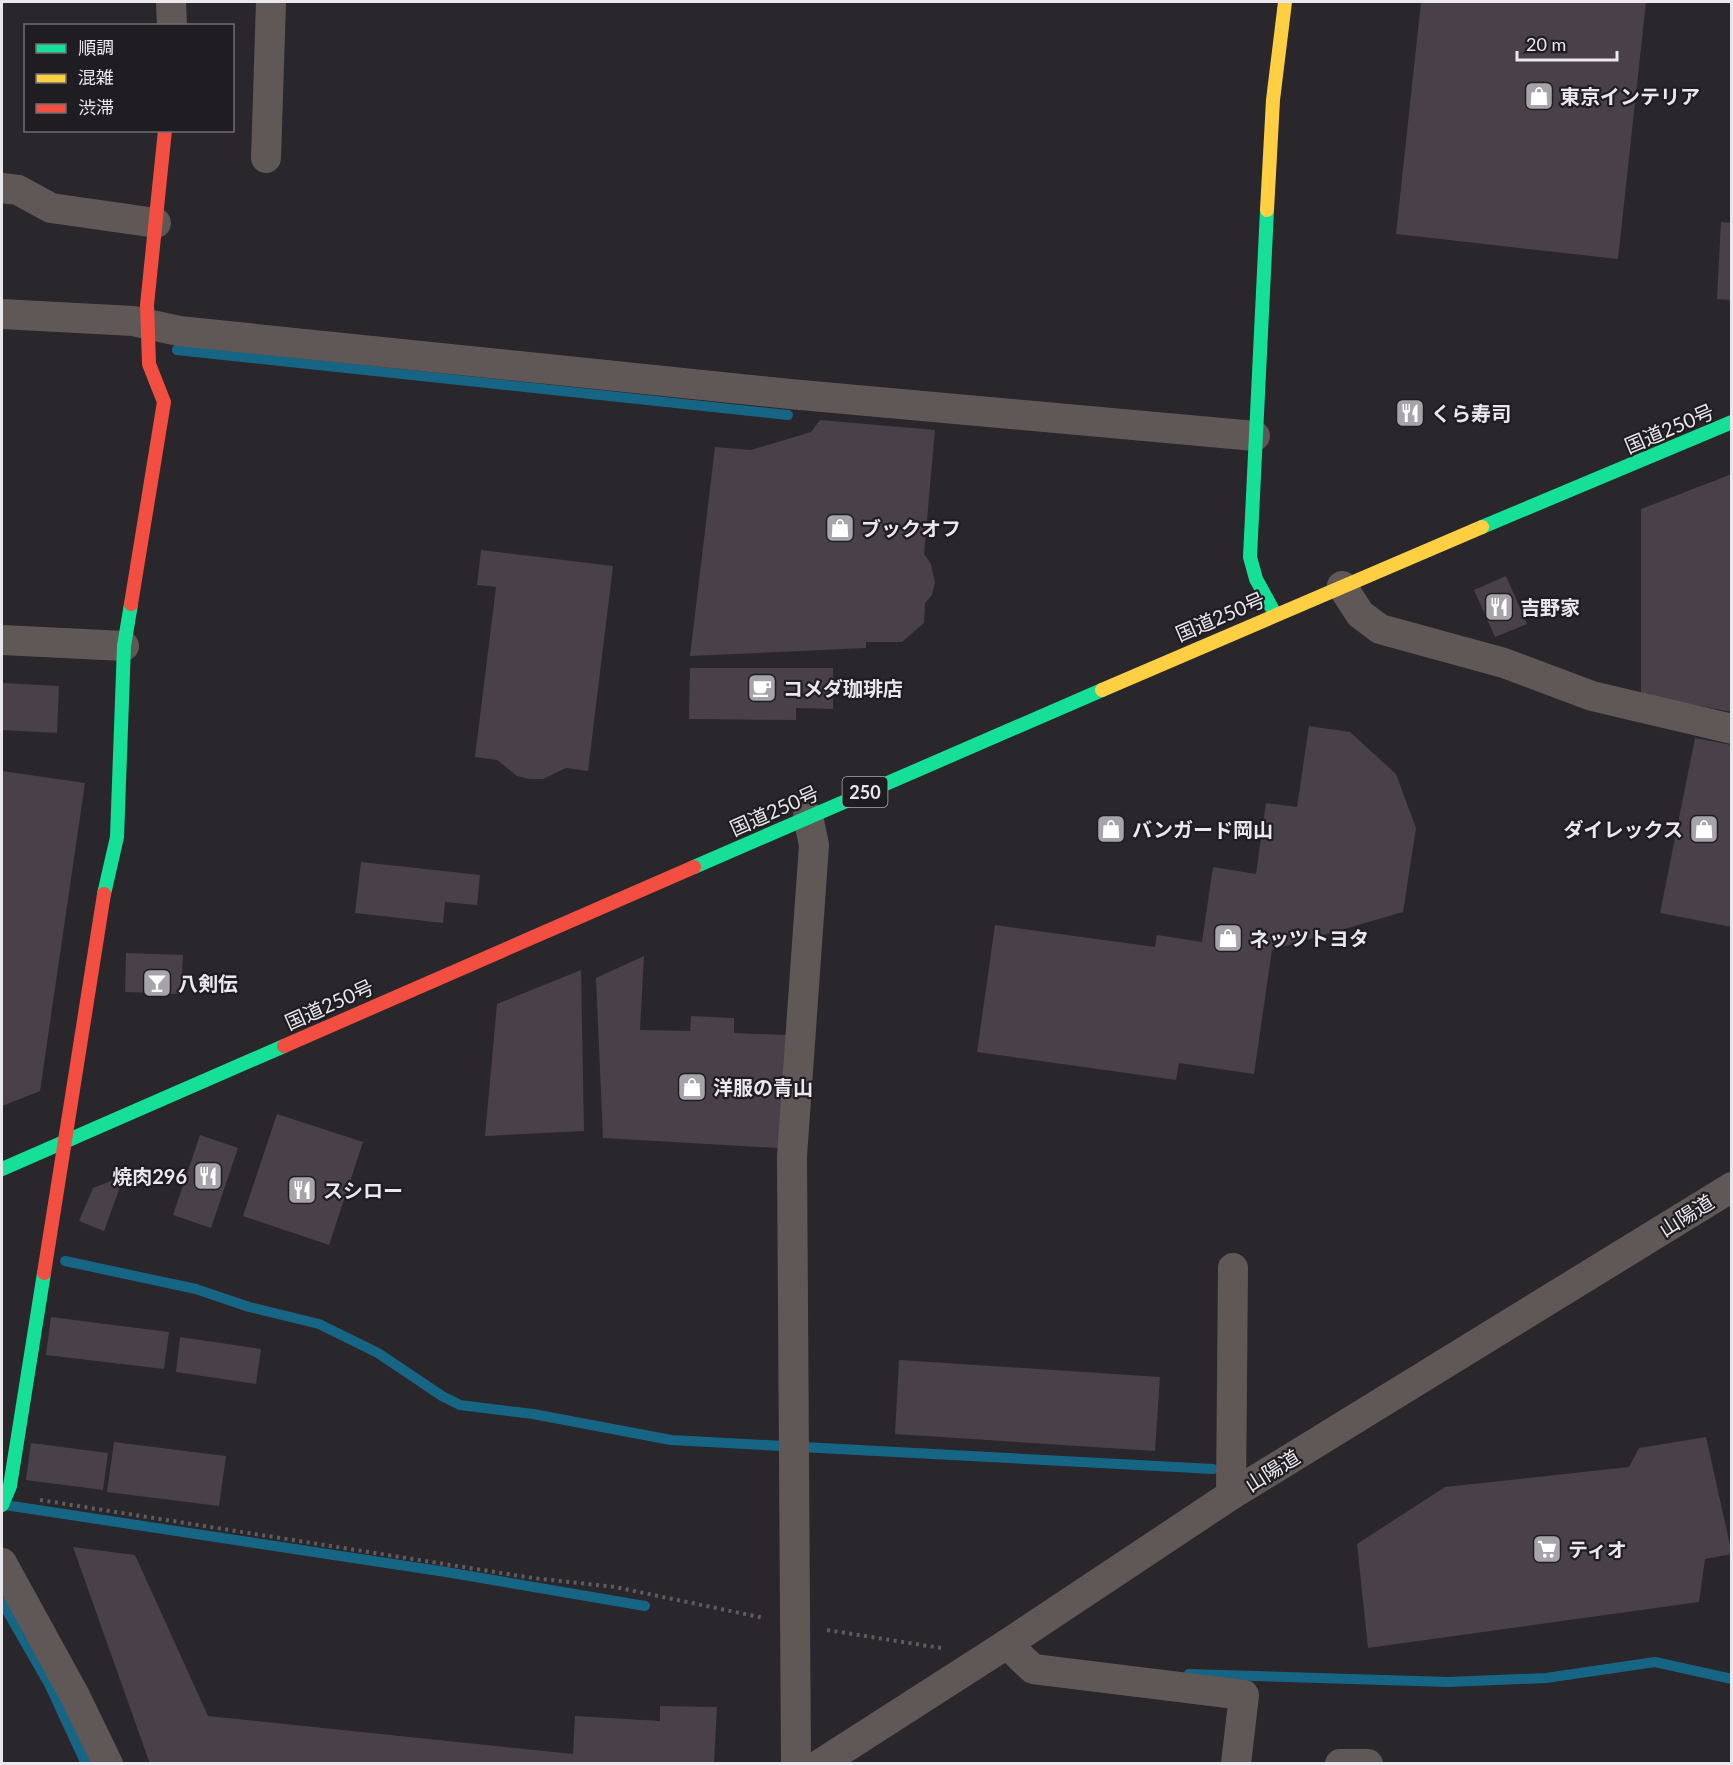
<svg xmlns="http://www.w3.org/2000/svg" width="1733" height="1765" font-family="Lato,'Noto Sans JP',sans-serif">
	<rect width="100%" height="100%" fill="#29272b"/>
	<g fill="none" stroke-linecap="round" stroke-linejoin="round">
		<g stroke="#176584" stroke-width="10">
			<polyline points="177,350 788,415"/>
			<polyline points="65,1261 196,1289 249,1307 319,1324 378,1353 442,1396 460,1405 533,1414 671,1440 1213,1469"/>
			<polyline points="5,1505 446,1572 645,1606"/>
			<polyline points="2,1602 49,1684 86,1764"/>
			<polyline points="1189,1674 1448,1682 1546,1678 1655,1662 1732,1679"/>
		</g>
	</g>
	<g fill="#494049">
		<polygon points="1421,2 1646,2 1618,259 1396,234"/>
		<polygon points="1721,222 1732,223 1732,300 1717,299"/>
		<polygon points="820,420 935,430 924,554 931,564 935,583 932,595 925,603 924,623 902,642 866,642 866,648 690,656 715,447 751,450 811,432"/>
		<polygon points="1732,474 1732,712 1641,695 1641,509"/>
		<polygon points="481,550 613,566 588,771 566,768 543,779 530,779 517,776 497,760 475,757 496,587 477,585"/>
		<polygon points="1506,576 1527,624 1495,637 1474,590"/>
		<polygon points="690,668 833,668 833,709 796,708 796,720 689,719"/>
		<polygon points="2,683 59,686 57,733 2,730"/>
		<polygon points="1309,726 1350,732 1396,774 1416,828 1403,912 1272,950 1254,1074 1179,1063 1176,1080 977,1052 995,925 1155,947 1157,935 1202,942 1213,867 1256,874 1266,803 1297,807"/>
		<polygon points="1695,738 1732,745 1732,927 1660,913"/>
		<polygon points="2,771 85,783 40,1091 2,1106"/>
		<polygon points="361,862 480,875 477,905 445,902 443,923 355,913"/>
		<polygon points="126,953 183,955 181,994 125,992"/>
		<polygon points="644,956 640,1030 690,1031 691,1016 734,1018 734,1033 786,1035 779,1148 603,1138 596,978"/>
		<polygon points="581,970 584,1131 485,1136 497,1004"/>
		<polygon points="277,1114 363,1142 329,1245 243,1216"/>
		<polygon points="200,1135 238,1148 211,1228 173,1215"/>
		<polygon points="124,1176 104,1231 79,1221 93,1188"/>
		<polygon points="51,1317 169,1332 164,1369 46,1355"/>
		<polygon points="180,1337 261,1349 256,1384 176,1372"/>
		<polygon points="899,1360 1160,1377 1155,1451 895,1434"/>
		<polygon points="1706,1437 1732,1554 1705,1559 1699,1602 1368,1648 1357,1544 1445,1487 1629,1467 1639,1448"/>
		<polygon points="114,1442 226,1456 219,1506 107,1492"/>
		<polygon points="31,1443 108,1453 103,1490 26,1480"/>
		<polygon points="73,1547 135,1555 208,1716 573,1754 575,1716 660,1721 660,1706 717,1707 714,1764 150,1764"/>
	</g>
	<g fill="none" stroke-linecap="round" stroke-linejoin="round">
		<g stroke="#605b5c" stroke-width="4" stroke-dasharray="3 4.5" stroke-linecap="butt">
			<polyline points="40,1500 533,1578 615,1587 764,1618"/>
			<polyline points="827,1630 941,1648"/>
		</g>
		<g stroke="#605856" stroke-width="30">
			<polyline points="171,2 172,26"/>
			<polyline points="266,158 271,2"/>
			<polyline points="2,188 18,190 51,208 156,223"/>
			<polyline points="2,314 133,321 179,331 790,394 1255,436"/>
			<polyline points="1342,586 1360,614 1380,629 1504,663 1592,696 1732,729"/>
			<polyline points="2,640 124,646"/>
			<polyline points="1231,1495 1233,1268"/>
			<polyline points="2,1563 75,1696 108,1764"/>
			<polyline points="1007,1644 1033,1669 1244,1695 1236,1764"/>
			<polyline points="796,1764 792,1156 814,845 808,816"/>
			<polyline points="820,1764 1007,1644 1231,1495 1732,1187"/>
			<polyline points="1340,1764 1368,1764"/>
		</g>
		<g stroke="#16e098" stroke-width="14">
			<polyline points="1267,210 1250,557 1256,579 1275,614"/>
			<polyline points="1482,527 1732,422"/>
			<polyline points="694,867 1102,690"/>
			<polyline points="104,894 117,837 124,646 131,604"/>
			<polyline points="2,1169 284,1046"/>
			<polyline points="2,1505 10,1486 44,1273"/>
		</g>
		<g stroke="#ffcf43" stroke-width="14">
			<polyline points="1267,210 1273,100 1285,2"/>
			<polyline points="1102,690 1482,527"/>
		</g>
		<g stroke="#f24e42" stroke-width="14">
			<polyline points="131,604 164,402 149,364 147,305 165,130"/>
			<polyline points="284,1046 694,867"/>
			<polyline points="44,1273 104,894"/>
		</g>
	</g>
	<defs>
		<g id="shop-square" transform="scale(1.5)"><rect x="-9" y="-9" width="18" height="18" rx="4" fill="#a6a4a8" stroke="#1f1c22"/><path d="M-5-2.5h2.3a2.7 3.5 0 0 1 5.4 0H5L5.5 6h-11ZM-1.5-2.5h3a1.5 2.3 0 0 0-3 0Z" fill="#fff"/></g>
		<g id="restaurant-square" transform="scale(1.5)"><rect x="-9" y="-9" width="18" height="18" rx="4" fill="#a6a4a8" stroke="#1f1c22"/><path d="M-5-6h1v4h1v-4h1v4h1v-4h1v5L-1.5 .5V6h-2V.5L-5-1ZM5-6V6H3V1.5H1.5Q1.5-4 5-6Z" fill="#fff"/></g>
		<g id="cafe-square" transform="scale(1.5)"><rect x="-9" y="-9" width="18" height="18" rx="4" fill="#a6a4a8" stroke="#1f1c22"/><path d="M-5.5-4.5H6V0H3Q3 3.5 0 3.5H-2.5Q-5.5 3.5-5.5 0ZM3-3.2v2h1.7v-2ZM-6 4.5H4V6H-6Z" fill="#fff"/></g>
		<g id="bar-square" transform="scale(1.5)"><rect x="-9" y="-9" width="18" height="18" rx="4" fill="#a6a4a8" stroke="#1f1c22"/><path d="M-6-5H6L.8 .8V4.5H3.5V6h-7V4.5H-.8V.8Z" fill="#fff"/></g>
		<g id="supermarket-square" transform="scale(1.5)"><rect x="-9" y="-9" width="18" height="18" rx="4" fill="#a6a4a8" stroke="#1f1c22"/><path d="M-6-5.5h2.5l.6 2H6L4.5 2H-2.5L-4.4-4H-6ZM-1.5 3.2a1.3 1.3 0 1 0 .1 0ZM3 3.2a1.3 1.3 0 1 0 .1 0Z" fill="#fff"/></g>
	</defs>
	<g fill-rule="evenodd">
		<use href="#shop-square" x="1539" y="96"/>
		<use href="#restaurant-square" x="1410" y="413"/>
		<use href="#shop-square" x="840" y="528"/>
		<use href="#restaurant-square" x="1499" y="607"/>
		<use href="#cafe-square" x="762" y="688"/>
		<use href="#shop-square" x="1111" y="829"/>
		<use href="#shop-square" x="1704" y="829"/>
		<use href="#shop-square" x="1228" y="938"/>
		<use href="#bar-square" x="157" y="983"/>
		<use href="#shop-square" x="692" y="1087"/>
		<use href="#restaurant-square" x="208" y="1176"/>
		<use href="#restaurant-square" x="302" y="1190"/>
		<use href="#supermarket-square" x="1547" y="1549"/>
	</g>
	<g text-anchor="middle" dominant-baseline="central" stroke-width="4.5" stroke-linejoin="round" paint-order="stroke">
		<rect fill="#1f1c22" stroke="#adabaf" stroke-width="1.5" x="842.5" y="777" width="45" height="30" rx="4.5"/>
		<g font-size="18" font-weight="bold" fill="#eae8ec">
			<text x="865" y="792">250</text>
		</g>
		<g font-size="20" font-weight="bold" fill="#eae8ec" stroke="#1f1c22" text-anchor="start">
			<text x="1560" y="96">東京インテリア</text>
			<text x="1431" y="413">くら寿司</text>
			<text x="861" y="528">ブックオフ</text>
			<text x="1520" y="607">吉野家</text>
			<text x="783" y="688">コメダ珈琲店</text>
			<text x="1132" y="829">バンガード岡山</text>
			<text x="1683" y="829" text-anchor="end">ダイレックス</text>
			<text x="1249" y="938">ネッツトヨタ</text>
			<text x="178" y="983">八剣伝</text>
			<text x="713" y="1087">洋服の青山</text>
			<text x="187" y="1176" text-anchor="end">焼肉296</text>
			<text x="323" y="1190">スシロー</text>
			<text x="1568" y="1549">ティオ</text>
		</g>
		<g font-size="20" fill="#eae8ec" stroke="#1f1c22">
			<text transform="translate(1669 428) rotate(-23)">国道250号</text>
			<text transform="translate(1220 616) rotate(-23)">国道250号</text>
			<text transform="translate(774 810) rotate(-24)">国道250号</text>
			<text transform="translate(329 1004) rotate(-24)">国道250号</text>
			<text transform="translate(1686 1215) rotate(-32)">山陽道</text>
			<text transform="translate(1272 1470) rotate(-32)">山陽道</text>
		</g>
	</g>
	<rect width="1733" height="1765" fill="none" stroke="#eae8ec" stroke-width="6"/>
	<rect x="24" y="24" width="210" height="108" fill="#1f1c22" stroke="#706e73" stroke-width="1.5"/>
	<rect x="36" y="44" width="30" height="9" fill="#16e098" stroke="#706e73" stroke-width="1.5"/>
	<text x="78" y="54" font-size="18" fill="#eae8ec">順調</text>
	<rect x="36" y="74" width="30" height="9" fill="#ffcf43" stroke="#706e73" stroke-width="1.5"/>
	<text x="78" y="84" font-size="18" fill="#eae8ec">混雑</text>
	<rect x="36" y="104" width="30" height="9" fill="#f24e42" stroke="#706e73" stroke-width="1.5"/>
	<text x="78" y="114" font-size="18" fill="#eae8ec">渋滞</text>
	<path d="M1517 51v9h100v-9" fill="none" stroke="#eae8ec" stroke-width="3"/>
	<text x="1526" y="51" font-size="18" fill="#eae8ec" stroke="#1f1c22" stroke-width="4.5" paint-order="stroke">20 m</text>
</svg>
